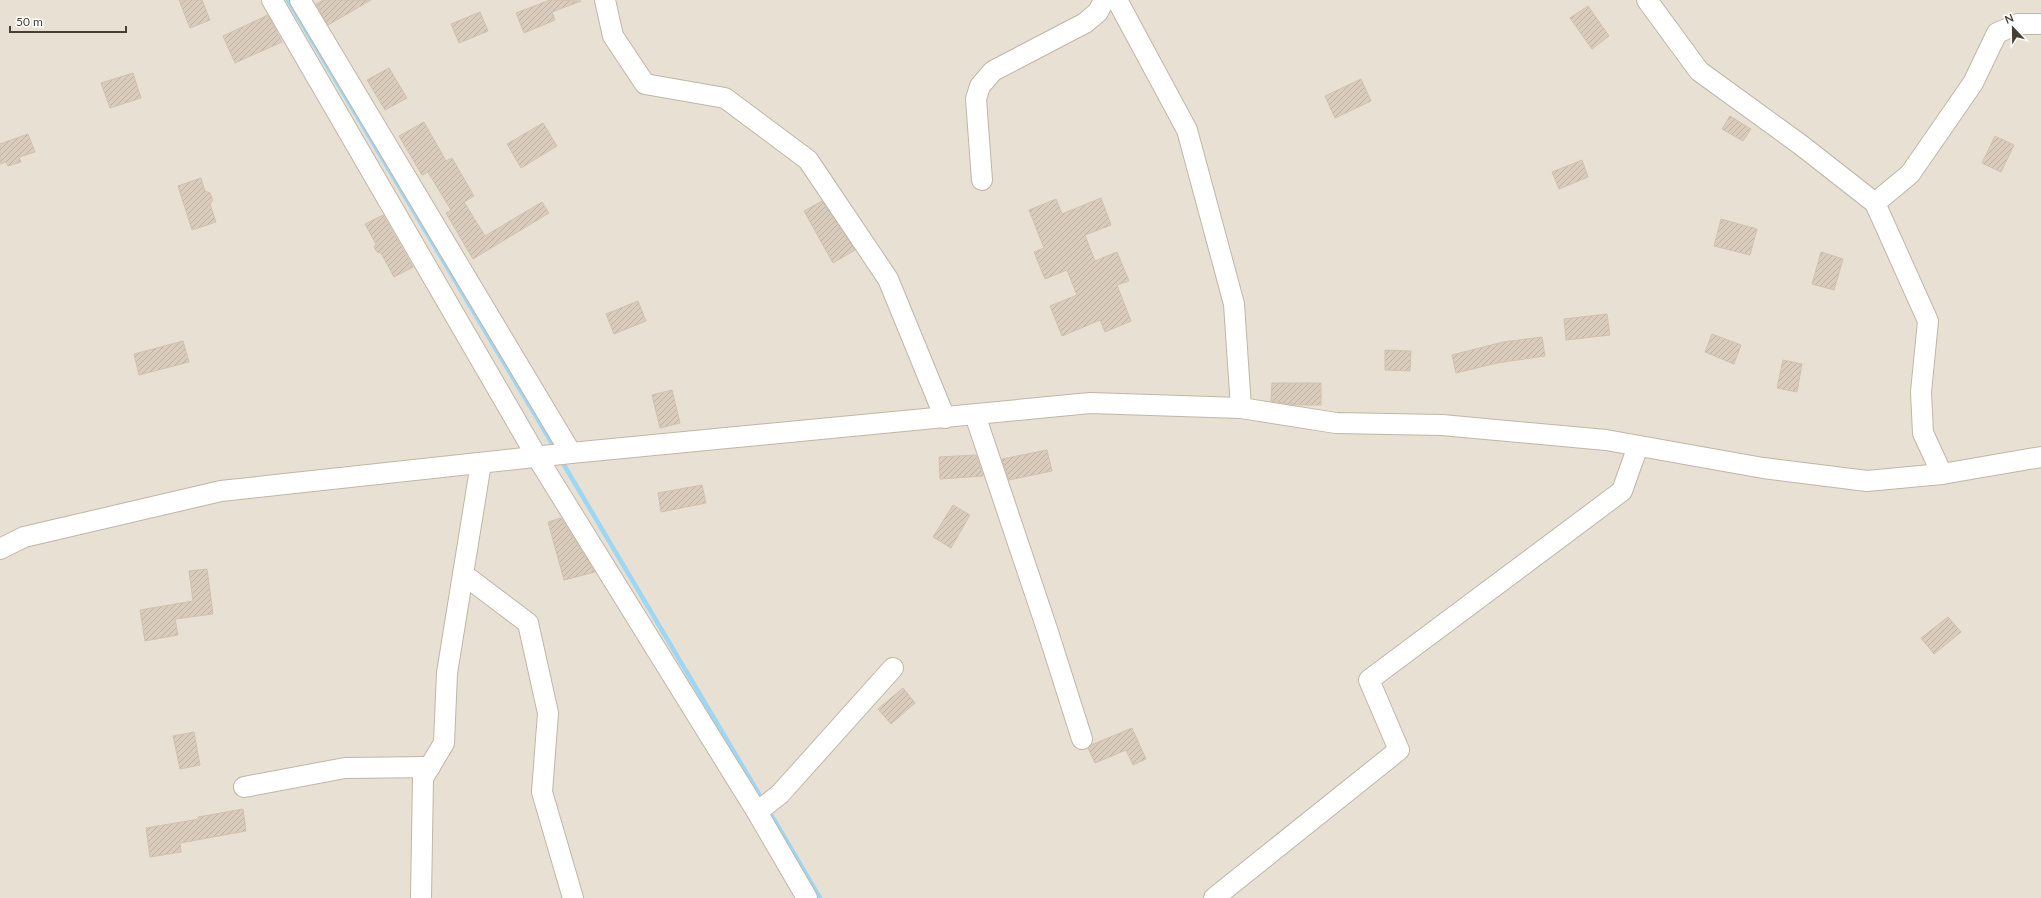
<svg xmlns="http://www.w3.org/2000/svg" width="2041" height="898" font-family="Lato,sans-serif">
	<defs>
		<pattern id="building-hatch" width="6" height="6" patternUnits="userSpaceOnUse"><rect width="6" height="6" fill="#daccbc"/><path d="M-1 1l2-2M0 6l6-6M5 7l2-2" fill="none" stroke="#bcb0a2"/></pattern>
	</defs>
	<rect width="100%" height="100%" fill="#f4eee5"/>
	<rect fill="#e8e0d3" x="0" y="0" width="2041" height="898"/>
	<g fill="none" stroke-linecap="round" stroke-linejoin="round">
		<g stroke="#9cd7f6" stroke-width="4.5">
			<polyline points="288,0 556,450"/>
			<polyline points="561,460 759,794"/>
			<polyline points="772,816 820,898"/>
		</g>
	</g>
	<g fill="url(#building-hatch)" stroke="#d2c1ac">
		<polygon points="179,0 202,0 210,20 190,28"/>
		<polygon points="323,0 371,0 328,25 316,4"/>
		<polygon points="550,0 581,1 552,12 555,20 524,33 516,13"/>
		<polygon points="1588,6 1609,36 1592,49 1570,18"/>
		<polygon points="480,12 488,31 459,43 451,24"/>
		<polygon points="268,15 282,42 235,63 223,36"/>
		<polygon points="389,68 407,98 385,110 367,80"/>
		<polygon points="133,73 141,98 110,108 101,83"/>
		<polygon points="1361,79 1371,101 1335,118 1325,96"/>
		<polygon points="1730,116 1751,129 1743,141 1722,129"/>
		<polygon points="424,122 446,161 452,158 474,196 464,202 485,236 542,202 549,213 473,259 446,213 451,210 428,172 422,175 399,136"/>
		<polygon points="543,123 557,146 521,168 507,144"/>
		<polygon points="28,134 35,152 19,157 21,162 8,166 6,162 0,164 0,144"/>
		<polygon points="1995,136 2014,145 2001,172 1982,163"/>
		<polygon points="1582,160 1588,177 1559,189 1552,172"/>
		<polygon points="201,178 205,191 210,193 213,200 210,204 216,222 192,230 178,186"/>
		<polygon points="1101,198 1111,225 1085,235 1095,261 1117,252 1129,281 1117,285 1131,321 1105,332 1100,320 1062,336 1050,306 1077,295 1067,270 1045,279 1034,252 1044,248 1029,210 1056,199 1062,214"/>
		<polygon points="822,201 855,250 833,263 804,211"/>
		<polygon points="383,215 413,267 394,277 381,253 377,252 374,247 376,244 365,224"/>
		<polygon points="1721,219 1757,229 1750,255 1714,246"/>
		<polygon points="1821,252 1843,259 1834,290 1812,284"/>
		<polygon points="638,301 646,321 614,334 606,314"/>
		<polygon points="1607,314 1610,335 1566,340 1564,319"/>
		<polygon points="1712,334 1741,345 1734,364 1705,352"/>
		<polygon points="1542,337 1545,356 1497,363 1456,373 1452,355 1503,342"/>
		<polygon points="183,341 189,362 139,375 134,354"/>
		<polygon points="1385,350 1411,351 1410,371 1385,370"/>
		<polygon points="1783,360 1802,364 1797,392 1777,388"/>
		<polygon points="1272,383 1321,383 1321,405 1295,405 1271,401"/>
		<polygon points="672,390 680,423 660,428 652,395"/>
		<polygon points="1047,450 1052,471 1009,480 1002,459"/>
		<polygon points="976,455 983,476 940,479 939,457"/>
		<polygon points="702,485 706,503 661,512 658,493"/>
		<polygon points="953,505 970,515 951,548 933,537"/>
		<polygon points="561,518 595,572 564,580 548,522"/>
		<polygon points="207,569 213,614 175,619 178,635 145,641 140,610 193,601 189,571"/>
		<polygon points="1948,617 1961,632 1934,654 1921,638"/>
		<polygon points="903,688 915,703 891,724 878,709"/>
		<polygon points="1132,728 1146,759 1133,765 1126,750 1095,763 1088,748 1091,745"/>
		<polygon points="194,732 200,765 180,769 173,736"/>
		<polygon points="243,809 246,831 180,843 181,852 150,857 146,828 199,819 198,817"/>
	</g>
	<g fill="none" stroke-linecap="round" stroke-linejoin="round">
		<g stroke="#c0b6a7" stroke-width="22">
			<g id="minor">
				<polyline points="272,0 537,457 757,812 807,898"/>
				<polyline points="300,0 571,453"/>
				<polyline points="605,0 613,36 645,84 725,98 808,160 888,279 945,418"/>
				<polyline points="1117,0 1187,130 1234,304 1241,408"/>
				<polyline points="1647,0 1699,71 1801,145 1875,203 1928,321 1921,392 1923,433 1942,474"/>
				<polyline points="982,180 976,99 980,86 993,71 1085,23 1098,12 1104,0"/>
				<polyline points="1875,203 1910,174 1973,83 1997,33 2018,24 2041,24"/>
				<polyline points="975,415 1047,629 1082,739"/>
				<polyline points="0,549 24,537 221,491 571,453 1090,403 1241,408 1336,423 1442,425 1606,440 1763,468 1867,481 1942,474 2041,457"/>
				<polyline points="463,574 528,623 548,713 542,792 573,898"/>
				<polyline points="244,787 345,768 430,767"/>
				<polyline points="757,812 780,794 893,668"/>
				<polyline points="421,898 423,778 444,743 447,673 481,463"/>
				<polyline points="1214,898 1399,750 1369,680 1622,491 1638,446"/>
			</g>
		</g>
		<use href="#minor" stroke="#fff" stroke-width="20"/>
	</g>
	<g transform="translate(2013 28) rotate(338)" stroke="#ffffff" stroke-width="3" paint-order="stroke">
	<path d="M0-3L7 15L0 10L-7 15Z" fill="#473e34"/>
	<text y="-6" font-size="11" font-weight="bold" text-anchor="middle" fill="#473e34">N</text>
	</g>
	<path d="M10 26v6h116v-6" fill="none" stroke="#473e34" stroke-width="2"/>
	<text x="16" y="26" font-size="12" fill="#473e34" stroke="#ffffff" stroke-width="3" paint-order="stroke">50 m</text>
</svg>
